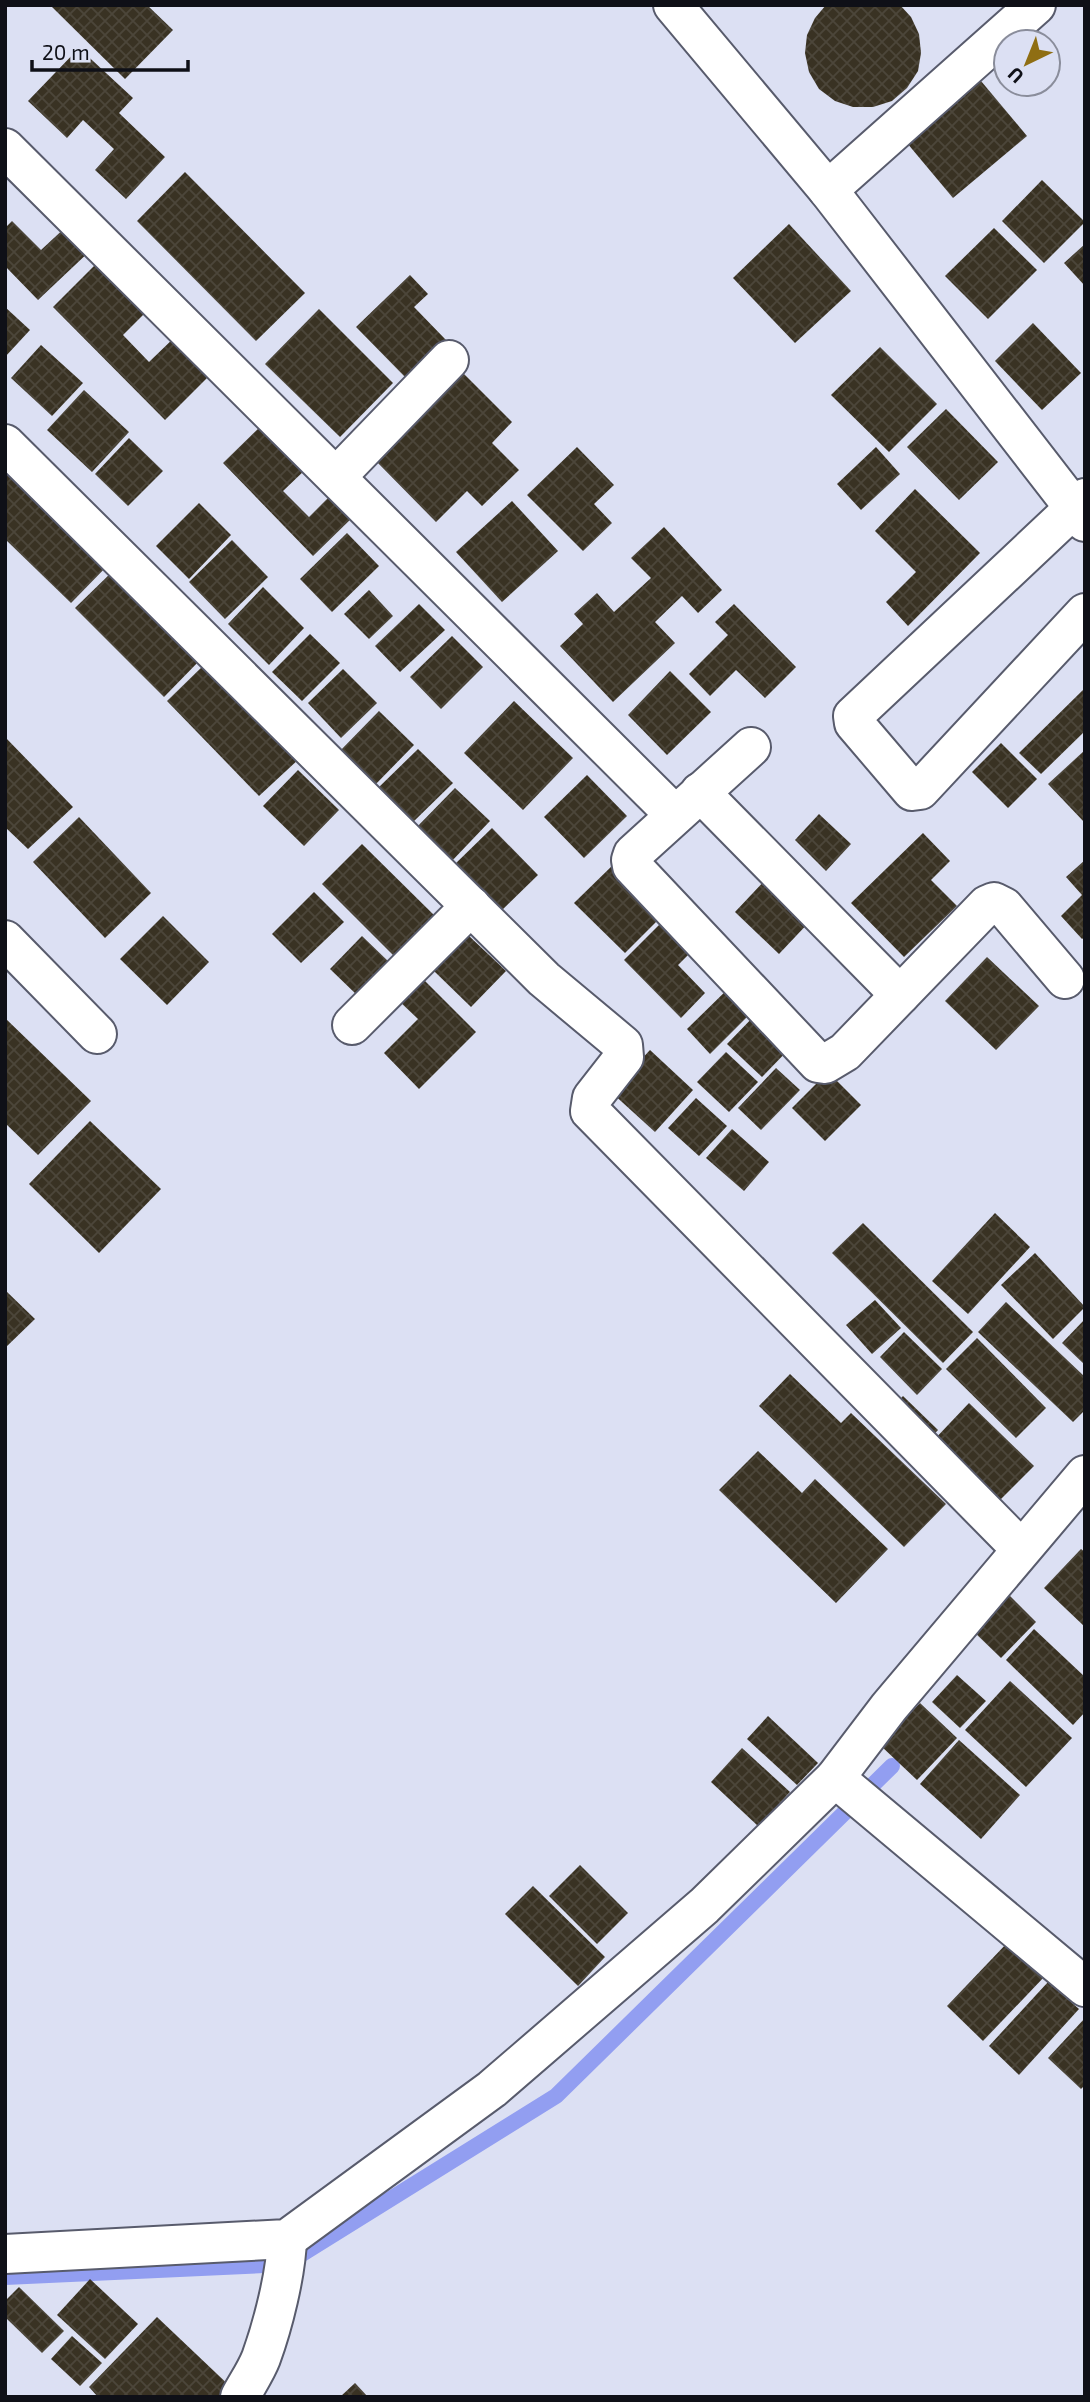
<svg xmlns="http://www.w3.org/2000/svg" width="1090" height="2402" font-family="'Exo 2',sans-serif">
	<defs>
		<pattern id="building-cross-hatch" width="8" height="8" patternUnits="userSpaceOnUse" patternTransform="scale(1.75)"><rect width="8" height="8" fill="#393223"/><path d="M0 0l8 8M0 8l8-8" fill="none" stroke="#4c463a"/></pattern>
	</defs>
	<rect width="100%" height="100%" fill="#dce0f3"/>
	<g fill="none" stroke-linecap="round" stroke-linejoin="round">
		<polyline stroke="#929ef1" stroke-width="16" points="5,2277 286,2264 556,2096 892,1766"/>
	</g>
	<g fill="url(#building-cross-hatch)">
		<polygon points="50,5 147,5 173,30 125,79"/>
		<polygon points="826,5 900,5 911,17 919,34 921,53 918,71 907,88 892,101 873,107 853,107 835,101 819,89 809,72 805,53 807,35 815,18"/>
		<polygon points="79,48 133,98 119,113 165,157 126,199 95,170 114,149 83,120 67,138 28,101"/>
		<polygon points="981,81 1027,136 953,198 907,143"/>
		<polygon points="185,172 305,293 256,341 137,221"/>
		<polygon points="1042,180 1085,222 1044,263 1002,221"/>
		<polygon points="12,221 41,250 68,225 92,249 38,300 5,266 5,228"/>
		<polygon points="789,224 851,291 795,343 733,278"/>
		<polygon points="994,228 1037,270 988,319 945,276"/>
		<polygon points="1085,244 1085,286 1064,263"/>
		<polygon points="99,261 148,310 123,335 149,362 177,335 214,371 165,420 53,307"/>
		<polygon points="410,275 428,294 414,307 446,340 406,378 356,327"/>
		<polygon points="5,307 30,330 5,357"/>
		<polygon points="319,309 393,383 340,437 265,364"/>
		<polygon points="1033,323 1081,373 1042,410 995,361"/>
		<polygon points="41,345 83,383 52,416 11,378"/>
		<polygon points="880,347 937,404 889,452 831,395"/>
		<polygon points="464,374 512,422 492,443 519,470 482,506 467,491 436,522 376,461"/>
		<polygon points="84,390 129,432 92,472 47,430"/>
		<polygon points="946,409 998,462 959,500 907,447"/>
		<polygon points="263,424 306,469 283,491 309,517 334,492 356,514 313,556 223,463"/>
		<polygon points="129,438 163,471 128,506 95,474"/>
		<polygon points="577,447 614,485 594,504 612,523 583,551 527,495"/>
		<polygon points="876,447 900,474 861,510 837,484"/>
		<polygon points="5,460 110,563 71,603 5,539"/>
		<polygon points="915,489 980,553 908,626 886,602 916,572 875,531"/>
		<polygon points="512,501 558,551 502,602 456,552"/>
		<polygon points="199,503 231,535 189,579 156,546"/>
		<polygon points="664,527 722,590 698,613 682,596 655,622 675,643 613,702 560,646 583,624 574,614 597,593 614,612 651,578 631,558"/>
		<polygon points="347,533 379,566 332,612 300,579"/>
		<polygon points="232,540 268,577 225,619 189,582"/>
		<polygon points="114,570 202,658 164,697 75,608"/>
		<polygon points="263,587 304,628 269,665 228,624"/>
		<polygon points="369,590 393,616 369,639 344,614"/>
		<polygon points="419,604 445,630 400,672 375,646"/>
		<polygon points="734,604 796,667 765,698 736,670 710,696 689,674 728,635 715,622"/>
		<polygon points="310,634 340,663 302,701 272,672"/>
		<polygon points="452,636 483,667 441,709 410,677"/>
		<polygon points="207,662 300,758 259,796 167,701"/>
		<polygon points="343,669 377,703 341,738 308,703"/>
		<polygon points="670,671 711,712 667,755 628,715"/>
		<polygon points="1085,688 1085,731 1041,774 1019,753"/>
		<polygon points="514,701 573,758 523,810 464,753"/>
		<polygon points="379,711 414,745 373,787 338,753"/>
		<polygon points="5,737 73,807 28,849 5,827"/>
		<polygon points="1001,743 1037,779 1008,808 972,772"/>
		<polygon points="418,749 453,783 410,825 376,790"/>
		<polygon points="1085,750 1085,823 1048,784"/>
		<polygon points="298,770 339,810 304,846 263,806"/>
		<polygon points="587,775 627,816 584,858 544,817"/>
		<polygon points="455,788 490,821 449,864 414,830"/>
		<polygon points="819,814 851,844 826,871 795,840"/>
		<polygon points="79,817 151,893 105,938 33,862"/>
		<polygon points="492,828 538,875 498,914 452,867"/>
		<polygon points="923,833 950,861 931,880 957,906 904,957 851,903"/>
		<polygon points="362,844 440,921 400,962 322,884"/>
		<polygon points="1085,860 1085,937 1082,939 1061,916 1082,895 1066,877"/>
		<polygon points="615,863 665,913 625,953 574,903"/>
		<polygon points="768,877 813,918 779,954 735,912"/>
		<polygon points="314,892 344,922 301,963 272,934"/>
		<polygon points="163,916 209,962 167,1005 120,959"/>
		<polygon points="662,922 691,952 678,965 705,993 681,1018 624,960"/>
		<polygon points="468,935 506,971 471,1007 434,971"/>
		<polygon points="362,936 390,963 358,996 330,969"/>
		<polygon points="987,957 1039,1006 996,1050 945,1001"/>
		<polygon points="422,978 476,1032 419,1089 384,1053 418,1019 399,1001"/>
		<polygon points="734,983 757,1007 710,1054 687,1029"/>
		<polygon points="759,1011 793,1045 762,1077 727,1044"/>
		<polygon points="5,1018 91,1101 38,1155 5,1123"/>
		<polygon points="650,1050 693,1090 655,1132 611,1092"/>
		<polygon points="726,1052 758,1082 729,1112 697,1082"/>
		<polygon points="776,1068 800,1090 761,1130 738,1108"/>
		<polygon points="828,1072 861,1105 825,1141 792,1108"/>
		<polygon points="696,1098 727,1126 699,1156 668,1128"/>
		<polygon points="90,1121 161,1189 99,1253 29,1184"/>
		<polygon points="732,1129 769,1162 744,1191 706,1158"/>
		<polygon points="995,1213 1030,1247 968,1314 932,1281"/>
		<polygon points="863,1223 973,1332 943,1363 832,1253"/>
		<polygon points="1035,1253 1085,1307 1053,1339 1001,1285"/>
		<polygon points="5,1290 35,1319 5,1348"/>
		<polygon points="875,1300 901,1328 872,1354 846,1325"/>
		<polygon points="1006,1302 1085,1377 1085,1410 1073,1422 978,1332"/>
		<polygon points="1085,1319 1085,1365 1062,1343"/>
		<polygon points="904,1332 942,1369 917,1395 880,1357"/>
		<polygon points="977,1338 1046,1408 1016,1438 946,1369"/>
		<polygon points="790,1374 841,1423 851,1413 946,1504 904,1547 759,1406"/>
		<polygon points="903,1396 938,1430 924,1445 889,1411"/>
		<polygon points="969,1403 1034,1466 995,1505 931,1443"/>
		<polygon points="758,1451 802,1493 815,1479 888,1549 836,1603 719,1490"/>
		<polygon points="1081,1549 1085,1552 1085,1627 1044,1588"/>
		<polygon points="1007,1593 1036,1622 1001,1658 972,1630"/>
		<polygon points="1034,1629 1085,1677 1085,1712 1073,1725 1006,1660"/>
		<polygon points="957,1675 986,1701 960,1728 932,1702"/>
		<polygon points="1010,1681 1072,1738 1026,1787 965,1730"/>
		<polygon points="920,1703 957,1738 917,1780 880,1745"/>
		<polygon points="768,1716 818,1763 797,1785 747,1739"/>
		<polygon points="959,1740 1020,1795 981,1839 920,1784"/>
		<polygon points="742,1748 790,1792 758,1826 711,1782"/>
		<polygon points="580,1865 628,1913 597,1944 549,1896"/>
		<polygon points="533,1886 605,1957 578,1986 505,1914"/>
		<polygon points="1009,1941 1045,1976 983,2041 947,2006"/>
		<polygon points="1048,1982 1079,2009 1019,2075 989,2046"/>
		<polygon points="1085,2018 1085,2085 1081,2089 1048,2058"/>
		<polygon points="90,2279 138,2324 105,2359 57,2315"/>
		<polygon points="19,2287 64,2331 42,2353 5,2317 5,2301"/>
		<polygon points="157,2317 235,2391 230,2397 98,2397 89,2387"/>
		<polygon points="72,2336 102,2363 80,2386 51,2359"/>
		<polygon points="355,2383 368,2397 340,2397"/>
	</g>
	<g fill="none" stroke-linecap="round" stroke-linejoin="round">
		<g stroke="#585b6c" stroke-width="42">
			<g id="minor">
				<polyline points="673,5 828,190 1085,522"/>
				<polyline points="5,148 675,815"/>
				<polyline points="828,190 1036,5"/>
				<polyline points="5,444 544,979 623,1045 624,1057 592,1098 590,1111 1021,1549"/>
				<polyline points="336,477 449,360"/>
				<polyline points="1085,498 853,716 854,723 912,791 920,790 1085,613"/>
				<polyline points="751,747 633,854 631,860 632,866 818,1063 825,1064 845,1052 987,905 994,902 1004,907 1065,979"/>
				<polyline points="700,792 900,995"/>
				<polyline points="5,940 97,1034"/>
				<polyline points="352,1025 471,906"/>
				<polyline points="835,1778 1085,1987"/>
				<polyline points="5,2254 287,2239 492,2089 704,1906 835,1778 889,1707 1085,1475"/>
				<path d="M 240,2397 C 247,2384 256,2371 261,2358 C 273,2325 286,2274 287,2239"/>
			</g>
		</g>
		<use href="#minor" stroke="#fff" stroke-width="38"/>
	</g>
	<rect width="1090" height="2402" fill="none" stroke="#0f1017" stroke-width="14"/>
	<g transform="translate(1027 63) rotate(223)"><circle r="33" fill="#dce0f3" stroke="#8a8d9b" stroke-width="2"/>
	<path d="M0-5L12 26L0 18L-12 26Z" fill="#8f6e13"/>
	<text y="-10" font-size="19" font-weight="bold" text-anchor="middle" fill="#0f1017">U</text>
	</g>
	<path d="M32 60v10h156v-10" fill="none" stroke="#0f1017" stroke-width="3.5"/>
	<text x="42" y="60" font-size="21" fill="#0f1017" stroke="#dce0f3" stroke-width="5" paint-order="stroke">20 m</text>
</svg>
